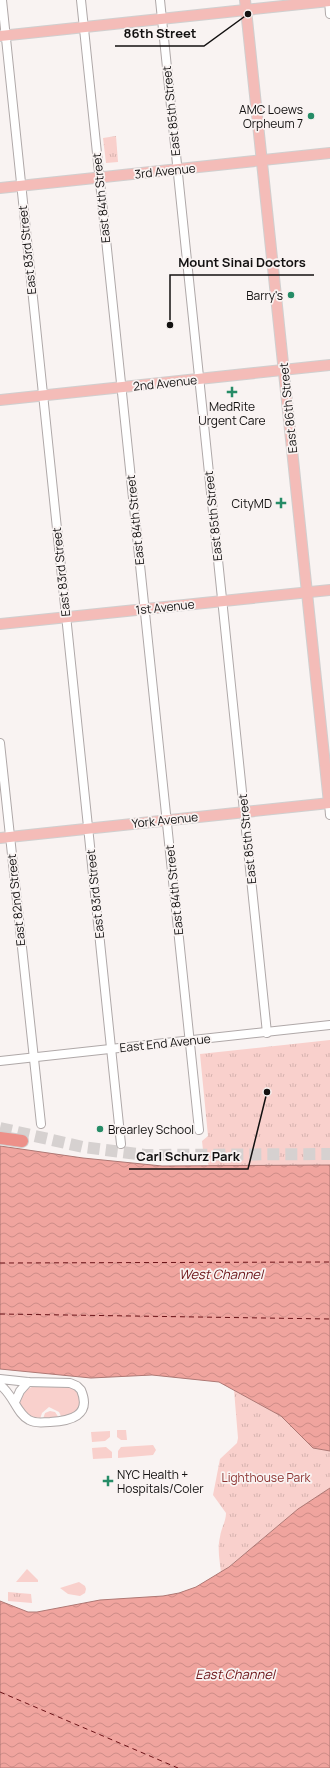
<svg xmlns="http://www.w3.org/2000/svg" width="330" height="1768" font-family="Manrope,sans-serif">
	<defs>
		<pattern id="park-tufts" width="24" height="20" patternUnits="userSpaceOnUse"><rect width="24" height="20" fill="#f9d0cc"/><path d="M3 7l-1-3M5 7V3M7 7l1-3M15 17l-1-3M17 17v-4M19 17l1-3" fill="none" stroke="#d5b2ae"/></pattern>
		<pattern id="water-waves" width="16" height="10" patternUnits="userSpaceOnUse"><rect width="16" height="10" fill="#f0a49e"/><path d="M0 5q4-4 8 0t8 0" fill="none" stroke="#cd8c87"/></pattern>
	</defs>
	<rect width="100%" height="100%" fill="#f9f3f2"/>
	<g fill="#f9d0cc">
		<path d="M 35,1386 C 48,1386 67,1383 78,1392 C 82,1411 78,1411 62,1418 L 59,1412 L 49,1407 L 42,1413 L 40,1419 C 37,1419 33,1418 31,1417 C 14,1410 18,1390 35,1386 Z"/>
		<polygon points="50,1411 55,1412 59,1418 43,1419 45,1413"/>
		<polygon points="117,1430 126,1430 127,1440 121,1440 117,1437"/>
		<polygon points="110,1431 110,1437 105,1441 92,1442 91,1432"/>
		<polygon points="153,1445 156,1450 153,1455 118,1458 118,1451 121,1447"/>
		<polygon points="106,1447 112,1452 112,1458 93,1459 92,1448"/>
		<polygon points="27,1569 38,1580 38,1582 16,1582"/>
		<polygon points="79,1582 85,1586 86,1589 85,1593 80,1596 68,1594 60,1588"/>
	</g>
	<g fill="url(#park-tufts)">
		<polygon points="116,136 118,162 106,163 103,138"/>
		<polygon points="330,1040 330,1165 209,1166 203,1150 202,1141 208,1136 200,1054"/>
		<path d="M 234,1390 L 281,1416 L 313,1448 L 330,1451 L 330,1488 L 298,1509 L 221,1573 C 220,1562 217,1549 220,1537 C 221,1528 226,1522 226,1513 L 213,1495 L 220,1459 L 237,1443 L 238,1438 Z"/>
		<polygon points="8,1592 31,1594 32,1603 8,1601"/>
	</g>
	<g fill="url(#water-waves)" stroke="#ae7874">
		<polygon points="0,1146 83,1158 162,1166 330,1165 330,1451 313,1448 281,1416 219,1382 152,1375 91,1378 0,1369"/>
		<polygon points="330,1488 330,1768 0,1768 0,1601 28,1612 37,1612 100,1600 163,1596 179,1593 196,1587 229,1567 298,1509"/>
	</g>
	<g fill="none" stroke-linecap="round" stroke-linejoin="round">
		<g stroke="#6b1317" stroke-width="1" stroke-dasharray="5 4" stroke-linecap="butt">
			<polyline points="0,1263 330,1262"/>
			<polyline points="0,1314 330,1319"/>
			<polyline points="0,1692 178,1768"/>
		</g>
		<polyline stroke="#d6d1d0" stroke-width="12" stroke-dasharray="12 6" stroke-linecap="butt" points="0,1128 83,1147 145,1155 330,1154"/>
		<g stroke="#afa8a8" stroke-width="10">
			<g id="minor">
				<polyline points="2,0 121,1144"/>
				<polyline points="81,0 199,1130"/>
				<polyline points="160,0 267,1033"/>
				<polyline points="329,0 330,14"/>
				<polyline points="0,743 41,1124"/>
				<polyline points="329,803 330,815"/>
				<polyline points="0,1061 330,1025"/>
				<path d="M 0,1379 L 28,1382 L 70,1383 L 77,1386 L 81,1390 C 92,1416 70,1421 50,1422 C 43,1422 36,1424 29,1420 C 17,1414 13,1394 0,1385"/>
				<polyline points="15,1402 20,1391 28,1382"/>
			</g>
		</g>
		<g stroke="#d0cfcf" stroke-width="12">
			<g id="major">
				<polyline points="245,0 329,803"/>
				<polyline points="0,36 330,1"/>
				<polyline points="0,188 330,153"/>
				<polyline points="0,400 330,365"/>
				<polyline points="0,624 330,590"/>
				<polyline points="0,838 330,803"/>
			</g>
		</g>
		<g stroke="#d0cfcf" stroke-width="14">
			<polyline id="highway" points="0,1138 22,1141"/>
		</g>
		<use href="#minor" stroke="#fff" stroke-width="8"/>
		<use href="#major" stroke="#f4bcb8" stroke-width="10"/>
		<use href="#highway" stroke="#ed9089" stroke-width="12"/>
	</g>
	<g fill="#268c67" stroke="#f9f3f2" stroke-width="1.5">
		<circle cx="311" cy="116" r="4"/>
		<circle cx="291" cy="295" r="4"/>
		<path d="M230 386h4v4h4v4h-4v4h-4v-4h-4v-4h4z"/>
		<path d="M279 497h4v4h4v4h-4v4h-4v-4h-4v-4h4z"/>
		<circle cx="100" cy="1129" r="4"/>
		<path d="M106 1475h4v4h4v4h-4v4h-4v-4h-4v-4h4z"/>
	</g>
	<g text-anchor="middle" dominant-baseline="central" stroke-width="3.5" stroke-linejoin="round" paint-order="stroke">
		<g font-size="12" fill="#131111" stroke="#f9f3f2" text-anchor="end">
			<text x="303" y="109">AMC Loews<tspan x="303" dy="14">Orpheum 7</tspan></text>
			<text x="283" y="295">Barry's</text>
			<text x="232" y="406" text-anchor="middle">MedRite<tspan x="232" dy="14">Urgent Care</tspan></text>
			<text x="272" y="503">CityMD</text>
			<text x="108" y="1129" text-anchor="start">Brearley School</text>
			<text x="117" y="1474" text-anchor="start">NYC Health +<tspan x="117" dy="14">Hospitals/Coler</tspan></text>
		</g>
		<g font-size="12" fill="#131111" stroke="#f9f3f2">
			<text transform="translate(171 111) rotate(-96)">East 85th Street</text>
			<text transform="translate(165 171) rotate(-6)">3rd Avenue</text>
			<text transform="translate(101 198) rotate(-96)">East 84th Street</text>
			<text transform="translate(27 250) rotate(-96)">East 83rd Street</text>
			<text transform="translate(165 383) rotate(-6)">2nd Avenue</text>
			<text transform="translate(288 408) rotate(-96)">East 86th Street</text>
			<text transform="translate(213 516) rotate(-96)">East 85th Street</text>
			<text transform="translate(135 520) rotate(-96)">East 84th Street</text>
			<text transform="translate(61 572) rotate(-96)">East 83rd Street</text>
			<text transform="translate(165 607) rotate(-6)">1st Avenue</text>
			<text transform="translate(165 820) rotate(-6)">York Avenue</text>
			<text transform="translate(247 839) rotate(-96)">East 85th Street</text>
			<text transform="translate(174 890) rotate(-96)">East 84th Street</text>
			<text transform="translate(95 894) rotate(-96)">East 83rd Street</text>
			<text transform="translate(16 900) rotate(-96)">East 82nd Street</text>
			<text transform="translate(165 1043) rotate(-6)">East End Avenue</text>
		</g>
		<g font-size="12" fill="#8c3432" stroke="#f9f3f2">
			<text x="266" y="1477">Lighthouse Park</text>
		</g>
		<g font-size="13" font-style="italic" fill="#6b1317" stroke="#f9f3f2">
			<text x="221" y="1274">West Channel</text>
			<text x="235" y="1674">East Channel</text>
		</g>
	</g>
	<path fill="none" stroke="#131111" stroke-width="1.5" d="M248 14L204 46H115M170 325L170 275H314M267 1092L248 1169H129"/>
	<g fill="#131111" stroke="#f9f3f2" stroke-width="1.5">
		<circle cx="248" cy="14" r="4"/>
		<circle cx="170" cy="325" r="4"/>
		<circle cx="267" cy="1092" r="4"/>
	</g>
	<g font-size="13" text-anchor="middle" font-weight="bold" fill="#131111" stroke="#f9f3f2" stroke-width="3.5" stroke-linejoin="round" paint-order="stroke">
		<text x="160" y="38">86th Street</text>
		<text x="242" y="267">Mount Sinai Doctors</text>
		<text x="188" y="1161">Carl Schurz Park</text>
	</g>
</svg>
